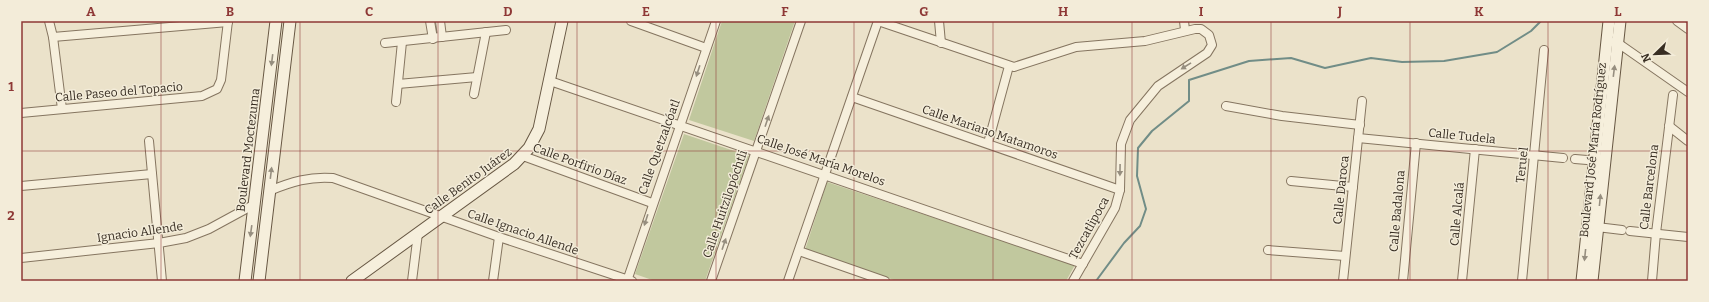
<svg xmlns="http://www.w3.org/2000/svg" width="1709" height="302" font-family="Bitter,serif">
	<rect width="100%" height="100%" fill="#ebe2ca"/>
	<g fill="#c1c89e">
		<polygon points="722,21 795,21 754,141 689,120"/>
		<polygon points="684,134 749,156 705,281 655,281 635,274"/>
		<polygon points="827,182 1075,265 1066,281 897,281 805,250"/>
	</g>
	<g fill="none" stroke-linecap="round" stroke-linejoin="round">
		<polyline stroke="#718d87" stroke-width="2" points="1096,281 1124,243 1140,226 1146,209 1137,176 1138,148 1152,131 1189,101 1189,80 1249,61 1291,58 1325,68 1371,58 1402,62 1444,61 1497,52 1531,31 1541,21"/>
		<g stroke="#857560" stroke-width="10">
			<g id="street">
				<polyline points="49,21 53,37 62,109"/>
				<polyline points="430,21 433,39"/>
				<polyline points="440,21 442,37"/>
				<polyline points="631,21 706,48"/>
				<polyline points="878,21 1014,67 1076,47 1145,41 1195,29 1201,29 1209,35 1212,45 1207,53 1158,86 1130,120 1121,144 1120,190 1115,208 1073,281"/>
				<polyline points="939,21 941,43"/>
				<polyline points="1184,21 1185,30"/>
				<polyline points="1677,21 1688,29"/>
				<polyline points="53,37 228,22"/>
				<polyline points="1615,41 1688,92"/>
				<polyline points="385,43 506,30"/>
				<polyline points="550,81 1083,264"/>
				<polyline points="398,84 477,77"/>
				<polyline points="474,94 486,32"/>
				<polyline points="852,97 1120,190"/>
				<polyline points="396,102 402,42"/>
				<polyline points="1226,106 1282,116 1360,125"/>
				<polyline points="21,113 202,96 217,89 221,80 228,21"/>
				<polyline points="1669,126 1688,141"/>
				<polyline points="1358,138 1563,158"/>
				<polyline points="149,141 162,281"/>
				<polyline points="988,143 1009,66"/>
				<polyline points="523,156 652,203"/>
				<polyline points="1575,159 1599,161"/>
				<polyline points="1291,181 1353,187"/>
				<polyline points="21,186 152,174"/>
				<path d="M 269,191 C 291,182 310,176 333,178 L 499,237 L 632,281"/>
				<polyline points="1597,227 1622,230"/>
				<polyline points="1630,231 1688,237"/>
				<polyline points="1268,250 1345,256"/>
				<polyline points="799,251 885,281"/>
				<polyline points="21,258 159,243 186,238 209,229 255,204"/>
				<polyline points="412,281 418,233"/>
				<polyline points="493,281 499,237"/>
				<polyline points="627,281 716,21"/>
				<polyline points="711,281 801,21"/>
				<polyline points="788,281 878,21"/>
				<polyline points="1343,281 1362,101"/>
				<polyline points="1403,281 1416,143"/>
				<polyline points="1462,281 1475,149"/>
				<polyline points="1522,281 1544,50"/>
				<polyline points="1652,281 1656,233 1673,95"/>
			</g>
		</g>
		<g stroke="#675743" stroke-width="13">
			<g id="secondary">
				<polyline points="245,281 276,21"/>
				<polyline points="259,281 290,21"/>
				<polyline points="352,281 514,164 529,148 539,129 562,21"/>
				<polyline points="1582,281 1609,21"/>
				<polyline points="1592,281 1620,21"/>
			</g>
		</g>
		<use href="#street" stroke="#f6efdc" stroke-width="8"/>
		<use href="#secondary" stroke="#f6efdc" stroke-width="11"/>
	</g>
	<defs><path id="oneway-solid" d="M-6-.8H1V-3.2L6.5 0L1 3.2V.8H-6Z"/></defs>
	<g fill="#968e7f">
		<use href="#oneway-solid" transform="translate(272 60) rotate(97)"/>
		<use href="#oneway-solid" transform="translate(1186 66) rotate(148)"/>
		<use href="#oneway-solid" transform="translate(698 71) rotate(108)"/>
		<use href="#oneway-solid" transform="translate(1614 71) rotate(-83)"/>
		<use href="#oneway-solid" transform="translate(767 121) rotate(-71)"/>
		<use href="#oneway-solid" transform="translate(1120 170) rotate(91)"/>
		<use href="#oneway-solid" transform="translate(271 173) rotate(-83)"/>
		<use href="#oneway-solid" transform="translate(1600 200) rotate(-84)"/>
		<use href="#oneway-solid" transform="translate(646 220) rotate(108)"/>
		<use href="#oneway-solid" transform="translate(251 231) rotate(98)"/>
		<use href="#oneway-solid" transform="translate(724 244) rotate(-71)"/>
		<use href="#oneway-solid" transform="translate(1585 255) rotate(96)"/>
	</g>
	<path fill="none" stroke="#8e3836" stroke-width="1" stroke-opacity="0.55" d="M 161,21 L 161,281M 300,21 L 300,281M 438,21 L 438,281M 577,21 L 577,281M 716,21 L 716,281M 854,21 L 854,281M 993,21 L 993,281M 1132,21 L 1132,281M 1271,21 L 1271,281M 1410,21 L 1410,281M 1548,21 L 1548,281M 21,151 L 1688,151"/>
	<g text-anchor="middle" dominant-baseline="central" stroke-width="3" stroke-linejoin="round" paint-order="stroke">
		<g font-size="12" fill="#372d22" stroke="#f3ecd9">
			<text transform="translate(119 92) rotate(-5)">Calle Paseo del Topacio</text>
			<text transform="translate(990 132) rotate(19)">Calle Mariano Matamoros</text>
			<text transform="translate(1462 136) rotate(6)">Calle Tudela</text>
			<text transform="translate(659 147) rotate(-70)">Calle Quetzalcóatl</text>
			<text transform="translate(248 150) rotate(-83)">Boulevard Moctezuma</text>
			<text transform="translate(1593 150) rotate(-84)">Boulevard José María Rodríguez</text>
			<text transform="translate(821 160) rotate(19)">Calle José María Morelos</text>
			<text transform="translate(580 164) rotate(20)">Calle Porfirio Díaz</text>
			<text transform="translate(1522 165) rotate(-84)">Teruel</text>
			<text transform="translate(468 181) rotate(-36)">Calle Benito Juárez</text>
			<text transform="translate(1649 187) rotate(-83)">Calle Barcelona</text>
			<text transform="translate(1341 190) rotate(-84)">Calle Daroca</text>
			<text transform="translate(725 204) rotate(-71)">Calle Huitzilopóchtli</text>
			<text transform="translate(1397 211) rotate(-85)">Calle Badalona</text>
			<text transform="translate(1457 214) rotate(-85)">Calle Alcalá</text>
			<text transform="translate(1089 228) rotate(-61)">Tezcatlipoca</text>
			<text transform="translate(140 232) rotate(-8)">Ignacio Allende</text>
			<text transform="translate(523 232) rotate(19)">Calle Ignacio Allende</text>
		</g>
	</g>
	<rect width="1709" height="302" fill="none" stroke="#f3ecd9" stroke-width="44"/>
	<g transform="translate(1655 54) rotate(247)" stroke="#f3ecd9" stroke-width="3" paint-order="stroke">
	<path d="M0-3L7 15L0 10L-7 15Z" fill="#372d22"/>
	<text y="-6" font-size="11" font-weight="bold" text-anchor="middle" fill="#372d22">N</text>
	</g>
	<rect x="22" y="22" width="1665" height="258" fill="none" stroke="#8e3836" stroke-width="1.5"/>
	<g font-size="13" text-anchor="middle" font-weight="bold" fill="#8e3836">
		<text x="91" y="16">A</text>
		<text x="230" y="16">B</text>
		<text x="369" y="16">C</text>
		<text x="508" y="16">D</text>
		<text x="646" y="16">E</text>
		<text x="785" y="16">F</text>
		<text x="924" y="16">G</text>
		<text x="1063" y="16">H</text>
		<text x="1201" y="16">I</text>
		<text x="1340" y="16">J</text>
		<text x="1479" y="16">K</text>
		<text x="1618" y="16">L</text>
		<text x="11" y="91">1</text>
		<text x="11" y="220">2</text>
	</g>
</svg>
